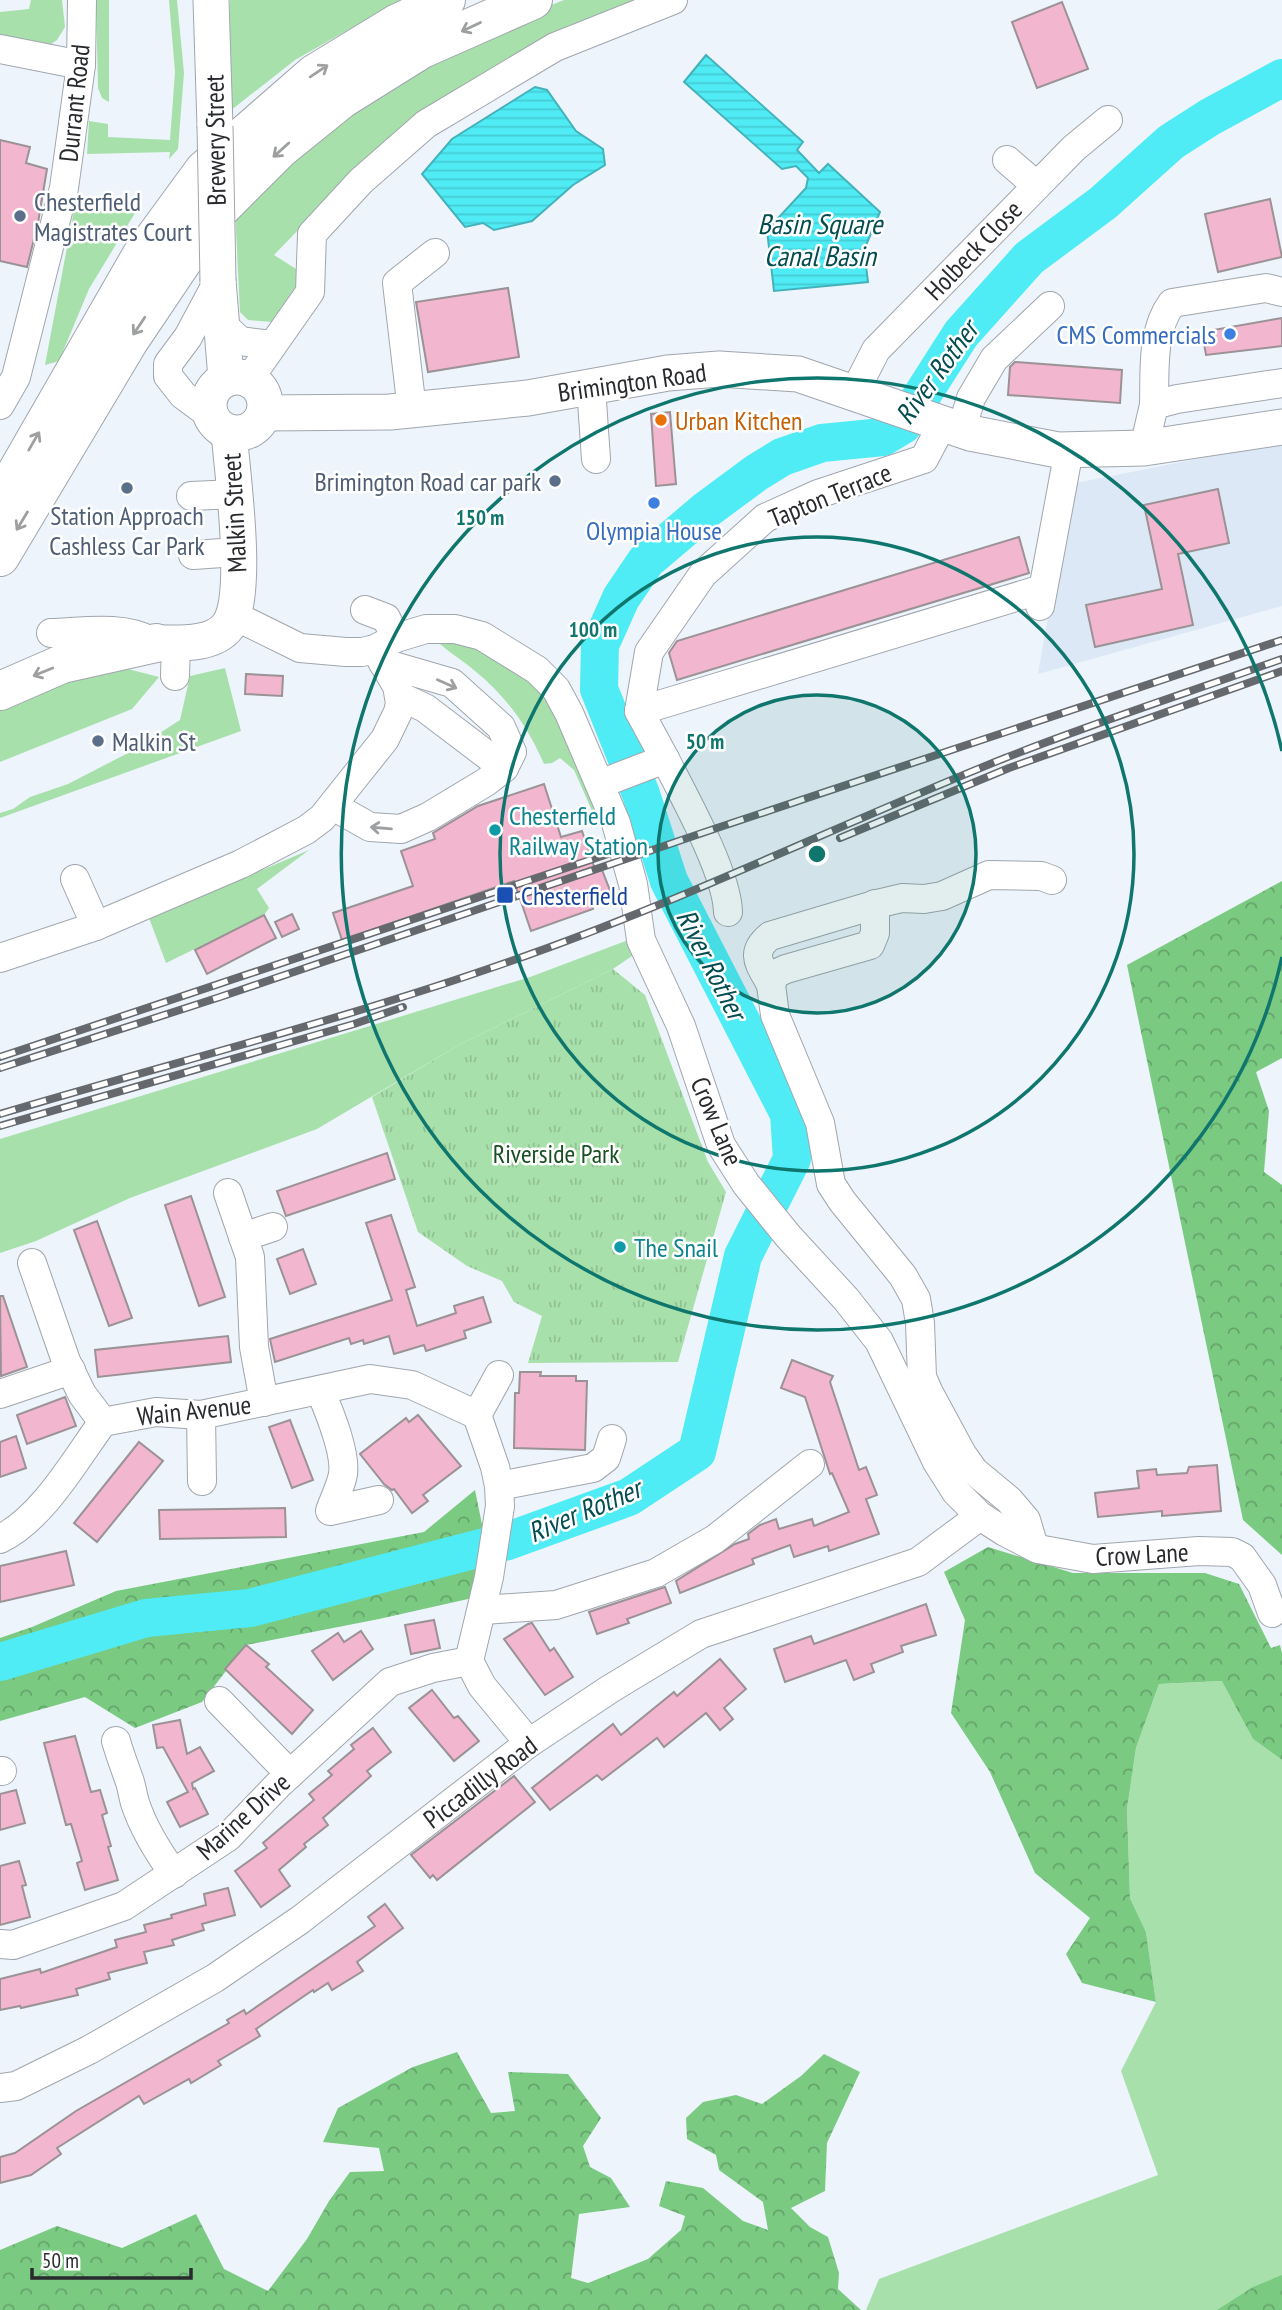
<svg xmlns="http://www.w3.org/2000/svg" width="1282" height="2310" font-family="'PT Sans Narrow',sans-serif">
	<defs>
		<pattern id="forest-crowns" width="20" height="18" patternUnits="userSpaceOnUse" patternTransform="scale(1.75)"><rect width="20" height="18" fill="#7bca82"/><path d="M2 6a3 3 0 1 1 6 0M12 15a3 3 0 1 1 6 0" fill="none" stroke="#65a46b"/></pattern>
		<pattern id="park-tufts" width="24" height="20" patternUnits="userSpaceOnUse" patternTransform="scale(1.75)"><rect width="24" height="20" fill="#a8e0ab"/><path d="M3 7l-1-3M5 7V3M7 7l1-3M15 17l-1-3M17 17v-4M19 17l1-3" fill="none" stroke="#91c093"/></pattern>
		<pattern id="water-rules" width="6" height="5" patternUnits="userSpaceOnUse" patternTransform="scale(1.75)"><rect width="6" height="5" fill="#4fecf6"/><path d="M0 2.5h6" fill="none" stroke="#45cbd3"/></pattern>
	</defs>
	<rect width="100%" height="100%" fill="#edf4fb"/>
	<polygon fill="#dce8f5" points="1282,442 1282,606 1038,674 1071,484"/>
	<g fill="#a8e0ab">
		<polygon points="31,0 62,0 65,27 57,40 48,46 0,37 0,12 29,9"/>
		<polygon points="96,0 109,0 109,102 102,98 98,88"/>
		<polygon points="169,0 177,0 184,73 178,149 169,159 170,152 87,154 89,121 108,124 108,137 170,140 175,72"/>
		<polygon points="230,0 401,0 295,60 230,111"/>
		<path d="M 564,0 L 645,0 L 356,170 L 274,255 L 304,274 L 272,322 L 248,320 L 240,312 L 235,210 C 265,183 294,152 326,127 C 398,72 480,33 564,0 Z"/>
		<polygon points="74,210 135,213 89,289 59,361 45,365"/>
		<path d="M 441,634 L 489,650 L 532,680 L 553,710 L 603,824 L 598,824 L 574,770 L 560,758 L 552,763 L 544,764 C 528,727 507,697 475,671 C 464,661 451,654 440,644 Z"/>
		<polygon points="124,668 159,677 132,709 0,762 0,707 67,679"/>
		<polygon points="225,668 241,731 0,818 0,813 13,809 30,797 68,784 132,751 180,720 190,676"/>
		<polygon points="309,850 257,889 269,908 264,915 166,963 149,918"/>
		<polygon points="631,939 635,954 613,969 457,1046 317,1129 130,1198 36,1241 0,1253 0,1139 530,977"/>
		<polygon points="1223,1681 1253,1739 1282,1760 1282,2310 866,2310 879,2279 1158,2175 1121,2071 1156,2002 1146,1932 1130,1898 1127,1809 1136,1748 1159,1684"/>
	</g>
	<g fill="url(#forest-crowns)">
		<polygon points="1282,881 1282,1058 1256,1072 1269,1111 1264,1172 1282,1185 1282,1555 1243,1520 1127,965"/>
		<polygon points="475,1490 484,1534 477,1597 379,1619 246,1645 202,1702 135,1728 85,1697 0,1721 0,1638 32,1627 116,1591 424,1532"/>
		<polygon points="988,1547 1073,1573 1205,1573 1239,1584 1271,1648 1280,1645 1282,1653 1282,1760 1253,1739 1222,1681 1159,1684 1136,1748 1127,1809 1130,1898 1146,1932 1156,2002 1082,1983 1066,1954 1090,1918 1035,1873 990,1772 951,1713 965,1620 944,1572"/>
		<polygon points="457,2052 491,2113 515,2111 508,2072 568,2074 601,2118 583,2146 590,2167 611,2178 630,2207 579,2214 571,2278 588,2283 648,2259 681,2230 685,2216 659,2206 666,2181 703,2188 743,2221 768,2230 763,2202 719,2170 716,2155 687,2139 686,2118 703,2102 736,2095 762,2104 801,2076 824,2054 860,2072 827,2143 825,2191 791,2208 810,2227 828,2237 839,2273 838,2289 861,2310 0,2310 0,2250 57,2226 122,2248 196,2214 224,2269 268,2291 307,2239 329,2201 350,2172 384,2171 379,2148 323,2142 338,2108 413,2067"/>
		<polygon points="1282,2275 1282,2310 1217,2310 1253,2287"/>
	</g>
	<polygon fill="url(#park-tufts)" points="613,969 645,995 708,1162 726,1192 678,1362 528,1363 542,1316 514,1302 502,1281 467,1266 418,1232 372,1097 457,1046"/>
	<g fill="url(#water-rules)" stroke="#43b2ba" stroke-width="2">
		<polygon points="706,55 803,142 797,150 819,173 828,164 880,212 864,250 868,282 774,291 767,230 806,188 808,178 796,166 782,169 684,82"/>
		<polygon points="535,87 547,90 576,131 603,149 605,165 573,185 532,221 494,230 483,223 465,227 422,174 452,139"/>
	</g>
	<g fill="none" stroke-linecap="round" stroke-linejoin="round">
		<polyline stroke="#4fecf6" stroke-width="38" points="0,1662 146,1618 250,1608 508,1541 629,1497 697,1452 743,1256 792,1159 789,1114 669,881 641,794 599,689 600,645 621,598 646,561 706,510 756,473 782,457 822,443 883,437 903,425 961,334 1029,258 1103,203 1171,142 1210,117 1282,78"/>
	</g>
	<g fill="#f3b6cf" stroke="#9b9295" stroke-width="2">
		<polygon points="1062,2 1088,69 1037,88 1012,22"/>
		<polygon points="0,140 30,147 26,163 47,169 38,223 27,267 0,261"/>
		<polygon points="1270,199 1282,257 1218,272 1205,214"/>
		<polygon points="508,288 519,357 428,372 416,302"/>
		<polygon points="1282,318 1282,346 1206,355 1202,332"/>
		<polygon points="1015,362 1122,370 1120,403 1008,395 1010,367"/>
		<polygon points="670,412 676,484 656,486 651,414"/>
		<polygon points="1218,489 1229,543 1178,554 1193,625 1095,647 1086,605 1162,589 1144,505"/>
		<polygon points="1019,537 1029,573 677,680 669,653 677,641"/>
		<polygon points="246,674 283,676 282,696 245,694"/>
		<polygon points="544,784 561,837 582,831 596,872 602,870 611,893 590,900 593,909 531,931 514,881 342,940 333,913 413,886 401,851 435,839 433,833 478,806"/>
		<polygon points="292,914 299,929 282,937 275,922"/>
		<polygon points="264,915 276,938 207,974 195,950"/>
		<polygon points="387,1153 395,1179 286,1216 277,1191"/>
		<polygon points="191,1196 225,1297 199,1306 165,1205"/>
		<polygon points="391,1215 415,1287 406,1290 417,1326 456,1313 454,1306 483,1297 491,1322 464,1331 466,1338 426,1351 424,1345 394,1354 389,1336 364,1344 363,1340 351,1344 349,1338 275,1362 270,1339 392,1300 366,1223"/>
		<polygon points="97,1221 132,1318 109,1326 74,1230"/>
		<polygon points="303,1249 316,1284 290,1294 277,1259"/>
		<polygon points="0,1296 3,1296 27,1367 1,1376"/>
		<polygon points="228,1336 231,1362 98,1377 95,1350"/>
		<polygon points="792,1360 833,1376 830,1382 859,1470 866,1467 877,1495 866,1499 879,1534 829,1551 828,1546 794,1557 790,1545 752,1559 754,1564 680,1593 676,1581 735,1544 749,1539 748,1534 760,1525 776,1519 779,1529 812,1519 814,1526 849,1512 832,1473 830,1474 805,1397 781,1388"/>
		<polygon points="520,1372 541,1372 540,1376 576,1376 576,1381 587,1381 585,1450 514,1448 515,1393 519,1393"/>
		<polygon points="65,1397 76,1426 27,1444 17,1415"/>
		<polygon points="418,1415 461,1466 423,1495 428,1501 412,1513 394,1489 392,1490 384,1484 360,1454 406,1418 409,1422"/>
		<polygon points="290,1420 313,1480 292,1488 269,1427"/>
		<polygon points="16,1436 26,1468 0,1477 0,1442"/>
		<polygon points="139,1442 163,1461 97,1542 74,1523"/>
		<polygon points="1217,1465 1221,1511 1162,1516 1162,1511 1098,1517 1095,1493 1139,1488 1137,1471 1156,1469 1157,1475 1187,1473 1189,1467"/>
		<polygon points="285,1508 286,1537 160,1539 159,1510"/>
		<polygon points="66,1551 74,1585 0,1602 0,1566"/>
		<polygon points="665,1587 671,1603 627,1619 629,1623 597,1634 589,1612"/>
		<polygon points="926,1604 936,1635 901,1646 903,1652 871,1664 874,1672 854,1680 846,1660 785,1682 774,1649 811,1636 814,1644"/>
		<polygon points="434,1620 440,1648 411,1654 405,1625"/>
		<polygon points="532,1623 550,1651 554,1648 573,1677 545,1695 504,1639 528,1624"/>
		<polygon points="361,1631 373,1649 333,1680 312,1651 338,1633 344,1642"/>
		<polygon points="246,1645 269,1664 266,1667 313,1710 292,1734 225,1669"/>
		<polygon points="720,1659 746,1689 724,1708 733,1719 720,1730 706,1713 664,1747 657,1738 602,1780 597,1775 550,1810 532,1788 613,1724 621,1735 674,1692 677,1696"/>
		<polygon points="432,1690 454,1718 458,1716 479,1741 454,1761 409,1708"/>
		<polygon points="180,1720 187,1754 200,1747 214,1771 192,1783 193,1789 195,1788 208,1814 180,1827 167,1802 188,1792 163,1747 157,1748 153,1725"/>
		<polygon points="373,1728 391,1752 367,1771 371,1776 323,1818 328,1825 304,1844 306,1847 279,1870 290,1886 261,1907 235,1871 267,1848 263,1843 314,1800 309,1794 332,1775 328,1771 354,1749 351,1745"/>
		<polygon points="75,1736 91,1792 100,1790 107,1813 102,1815 111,1846 108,1847 118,1880 85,1890 77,1863 82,1861 71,1824 66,1825 44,1743"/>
		<polygon points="514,1776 535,1802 437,1880 433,1875 430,1878 411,1855"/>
		<polygon points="16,1790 25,1823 0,1830 0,1794"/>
		<polygon points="19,1861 26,1885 22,1886 30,1917 0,1925 0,1866"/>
		<polygon points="228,1888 235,1915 202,1924 204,1930 172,1940 174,1945 144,1952 147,1963 108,1973 110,1979 76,1989 78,1995 21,2008 20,2006 0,2010 0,1979 40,1969 41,1973 117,1947 115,1940 146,1932 144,1925 172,1918 171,1915 206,1905 204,1894"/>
		<polygon points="385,1904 403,1928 357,1962 363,1971 332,1990 328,1983 314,1992 313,1990 256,2029 260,2036 218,2061 221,2065 191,2083 189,2079 144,2104 139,2096 57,2148 61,2154 31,2175 0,2183 0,2157 15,2153 76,2111 229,2023 227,2020 244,2010 246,2014 375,1926 368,1917"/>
	</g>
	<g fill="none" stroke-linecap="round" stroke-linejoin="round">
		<g stroke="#a0a6ad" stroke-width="30">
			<g id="minor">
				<polyline points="0,49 81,65"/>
				<polyline points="1007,160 1036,185"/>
				<polyline points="220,322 240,341 272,345"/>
				<polyline points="249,379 310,292 312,234 361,181 426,124 555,47 673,0"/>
				<polyline points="591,387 596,459"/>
				<polyline points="854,393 876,350 1074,148 1108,120"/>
				<polyline points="0,405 16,377 64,188 81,65 82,0"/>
				<path d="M 1154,405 C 1155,372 1151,331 1172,303 L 1266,288 L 1282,292"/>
				<polyline points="412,410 397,283 435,253"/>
				<polyline points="210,415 183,395 168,376 168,364 188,337 218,281"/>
				<polyline points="961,431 971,398 994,359 1050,306"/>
				<polyline points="1144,448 1154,405 1177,399 1282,383"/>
				<polyline points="191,496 235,494"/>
				<polyline points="193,555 237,552"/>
				<polyline points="1040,606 1069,450"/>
				<polyline points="365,610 386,618 396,638"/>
				<polyline points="233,615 300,648 346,652 362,652 375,649 396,638 426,629 455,629 482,636 537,670 556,689 569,713 616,823 633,884 641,940 681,1026 721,1145 746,1184 788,1236 846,1299 879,1341 937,1462 956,1492 980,1516 1005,1532 1038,1549 1093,1559 1199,1551 1232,1552 1242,1557 1262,1585 1272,1613"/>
				<path d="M 51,633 C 82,632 123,625 151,641"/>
				<polyline points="175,676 176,643"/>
				<polyline points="399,696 425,708 504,768"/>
				<polyline points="639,711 649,652 703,574 765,518 818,494 924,459 942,425"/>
				<polyline points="639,711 1042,589"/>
				<path d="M 665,759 C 684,796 727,873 728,912"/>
				<polyline points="600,784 665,759 639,711"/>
				<polyline points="333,806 370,827 401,829 428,817 486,782 504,768 512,752 501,727 452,683 383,663"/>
				<polyline points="75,879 96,926"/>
				<polyline points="875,904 875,933 870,945 786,969 775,974 771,985 775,1015 820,1123 831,1184 842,1201 903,1276 916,1299 920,1323 922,1377 929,1393 962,1454 974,1471 1009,1500 1026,1520 1034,1547"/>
				<polyline points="0,958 96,926 241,864 306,830 322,818 385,739 398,712 400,703 397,686 375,649"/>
				<path d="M 771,985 C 761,965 748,954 770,936 L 881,903 L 902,898 L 924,899 L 942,896 L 989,875 L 1041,876 L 1052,880"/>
				<polyline points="228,1193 250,1257 254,1347 264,1402"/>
				<polyline points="243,1237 273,1227"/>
				<polyline points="32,1263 66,1361 82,1394 103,1422"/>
				<path d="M 320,1390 C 329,1411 346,1452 343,1474 C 341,1486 334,1499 330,1511 L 379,1500"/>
				<polyline points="0,1394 71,1370"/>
				<polyline points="201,1415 202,1481"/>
				<polyline points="477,1415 499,1375"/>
				<polyline points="499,1486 593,1468 606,1458 612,1439"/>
				<path d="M 0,1539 C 43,1518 75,1460 103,1422 L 156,1412 L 201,1415 L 370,1379 L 412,1385 L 477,1415 L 495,1467 L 499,1486 L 500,1506 L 489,1577 L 469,1661 L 482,1686 L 529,1743"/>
				<polyline points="482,1610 556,1605 656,1573 715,1539 810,1464"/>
				<polyline points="219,1701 290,1774"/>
				<path d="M 116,1741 C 120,1755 125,1768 130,1782 C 132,1789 133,1796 135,1803 C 144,1830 158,1852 174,1874"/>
				<polyline points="0,1771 2,1771"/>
				<polyline points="0,1944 13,1945 124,1906 228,1837 278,1785 390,1682 433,1668 469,1661"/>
				<polyline points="0,2088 16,2086 89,2050 215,1978 300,1920 529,1743 610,1689 701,1634 918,1562 980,1516"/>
			</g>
		</g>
		<g stroke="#a0a6ad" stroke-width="37">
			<g id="major">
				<polyline points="211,0 215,126"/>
				<polyline points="218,281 226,378"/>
				<circle cx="237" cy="405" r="28"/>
				<polyline points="264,413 390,412 528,398 668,373 719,369 798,374 970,433 1058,450 1144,448 1282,427"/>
				<path d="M 156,643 C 178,643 213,646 228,626 C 250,596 232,472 229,432"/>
			</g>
		</g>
		<g stroke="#a0a6ad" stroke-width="40">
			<g id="highway">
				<polyline points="0,501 141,256 204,170 314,74 396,24 446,0"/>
				<polyline points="0,557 129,341 213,216 280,149 342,99 422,49 533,0"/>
				<polyline points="0,691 62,664 156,643"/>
			</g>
		</g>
		<use href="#minor" stroke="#fff" stroke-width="28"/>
		<use href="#major" stroke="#fff" stroke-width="35"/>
		<use href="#highway" stroke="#fff" stroke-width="38"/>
		<g stroke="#65696d" stroke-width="8">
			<g id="rail">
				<polyline points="840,838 1009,768 1282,671"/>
				<polyline points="0,1057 614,852"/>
				<polyline points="0,1068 220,997 717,828 1282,640"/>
				<path d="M 0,1114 C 171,1063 343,1020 511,961 C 679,903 840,824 1005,758 C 1096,722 1190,692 1282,659"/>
				<polyline points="0,1126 354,1024 403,1007"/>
			</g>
		</g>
		<use href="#rail" stroke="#fff" stroke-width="5" stroke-dasharray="16" stroke-linecap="butt"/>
		<g stroke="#a0a6ad" stroke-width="37" stroke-linecap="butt">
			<polyline id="major-bridge" points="215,126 218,281"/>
		</g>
		<use href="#major-bridge" stroke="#fff" stroke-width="35"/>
	</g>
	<defs><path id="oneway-shaft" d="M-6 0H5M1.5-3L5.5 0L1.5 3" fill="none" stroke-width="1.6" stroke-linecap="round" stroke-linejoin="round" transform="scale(1.75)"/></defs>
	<g stroke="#9e9fa0">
		<use href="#oneway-shaft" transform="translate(471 27) rotate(155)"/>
		<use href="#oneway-shaft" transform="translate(319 71) rotate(-34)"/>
		<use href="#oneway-shaft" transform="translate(281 150) rotate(138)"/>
		<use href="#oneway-shaft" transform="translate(139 326) rotate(124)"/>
		<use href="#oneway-shaft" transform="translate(34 441) rotate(-60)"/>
		<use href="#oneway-shaft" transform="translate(22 521) rotate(121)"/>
		<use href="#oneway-shaft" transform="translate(43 672) rotate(158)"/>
		<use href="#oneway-shaft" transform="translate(447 684) rotate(24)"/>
		<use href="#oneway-shaft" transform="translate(381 828) rotate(-175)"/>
	</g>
	<circle cx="817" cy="854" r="159" fill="#0f766e" fill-opacity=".12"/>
	<g fill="none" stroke="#0f766e" stroke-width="3.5">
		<circle cx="817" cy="854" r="159"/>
		<circle cx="817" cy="854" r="317"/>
		<path d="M1282 957A476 476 0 1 1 1282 751"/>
	</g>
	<g fill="#5c6f8a" stroke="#fff" stroke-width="2.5">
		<circle cx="20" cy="216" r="7"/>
		<circle cx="555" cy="481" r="7"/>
		<circle cx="127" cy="488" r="7"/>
		<circle cx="98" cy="741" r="7"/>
	</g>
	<g fill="#3f7fe0" stroke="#fff" stroke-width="2.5">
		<circle cx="1230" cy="334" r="7"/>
		<circle cx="654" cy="503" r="7"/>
	</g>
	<circle fill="#e8710a" stroke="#fff" stroke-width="2.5" cx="661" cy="420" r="7"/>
	<g fill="#0f9aa8" stroke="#fff" stroke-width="2.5">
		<circle cx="495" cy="830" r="7"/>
		<circle cx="620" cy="1247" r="7"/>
	</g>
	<rect fill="#1a4fb4" stroke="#fff" stroke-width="2.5" x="496" y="886" width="18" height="18" rx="3.5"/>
	<g text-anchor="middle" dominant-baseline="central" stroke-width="5" stroke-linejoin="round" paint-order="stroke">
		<g font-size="26" fill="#282a2d" stroke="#fff">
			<text transform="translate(74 103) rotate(-84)">Durrant Road</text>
			<text transform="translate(215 140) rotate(-91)">Brewery Street</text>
			<text transform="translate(973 250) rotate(-46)">Holbeck Close</text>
			<text transform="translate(632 382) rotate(-8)">Brimington Road</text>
			<text transform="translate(830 495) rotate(-22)">Tapton Terrace</text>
			<text transform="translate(234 513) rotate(-93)">Malkin Street</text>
			<text transform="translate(717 1121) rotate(67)">Crow Lane</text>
			<text transform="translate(194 1410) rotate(-6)">Wain Avenue</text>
			<text transform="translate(1142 1554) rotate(-3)">Crow Lane</text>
			<text transform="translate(480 1782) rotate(-37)">Piccadilly Road</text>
			<text transform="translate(243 1816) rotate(-42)">Marine Drive</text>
		</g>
		<g font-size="26" fill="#4e5e75" stroke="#fff" text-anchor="start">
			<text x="34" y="201">Chesterfield<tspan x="34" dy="30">Magistrates Court</tspan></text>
			<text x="541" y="481" text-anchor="end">Brimington Road car park</text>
			<text x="127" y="515" text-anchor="middle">Station Approach<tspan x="127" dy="30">Cashless Car Park</tspan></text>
			<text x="112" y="741">Malkin St</text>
		</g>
		<g font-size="26" fill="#366cbe" stroke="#fff" text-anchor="end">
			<text x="1216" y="334">CMS Commercials</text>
			<text x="654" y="530" text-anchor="middle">Olympia House</text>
		</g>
		<g font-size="26" fill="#c56008" stroke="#fff" text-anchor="start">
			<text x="675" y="420">Urban Kitchen</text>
		</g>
		<g font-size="26" fill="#0d838f" stroke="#fff" text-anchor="start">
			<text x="509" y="815">Chesterfield<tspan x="509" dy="30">Railway Station</tspan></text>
			<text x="634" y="1247">The Snail</text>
		</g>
		<g font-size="26" fill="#164399" stroke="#fff" text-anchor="start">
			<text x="521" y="895">Chesterfield</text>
		</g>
		<g font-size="26" fill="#195021" stroke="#fff">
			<text x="556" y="1153">Riverside Park</text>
		</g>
		<g font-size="28" font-style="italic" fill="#034d51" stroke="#fff">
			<text x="820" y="223">Basin Square<tspan x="820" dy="32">Canal Basin</tspan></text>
			<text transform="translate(936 372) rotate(-54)">River Rother</text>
			<text transform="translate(712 964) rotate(63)">River Rother</text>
			<text transform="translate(584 1510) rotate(-23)">River Rother</text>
		</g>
	</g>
	<circle cx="817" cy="854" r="10" fill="#0f766e" stroke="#fff" stroke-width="3.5"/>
	<g font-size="21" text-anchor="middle" font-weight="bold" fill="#0f766e" stroke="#fff" stroke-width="5" stroke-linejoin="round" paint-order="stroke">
		<text x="480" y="525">150 m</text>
		<text x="593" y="637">100 m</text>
		<text x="705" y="749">50 m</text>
	</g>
	<path d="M32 2268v10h159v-10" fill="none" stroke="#282a2d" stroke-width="3.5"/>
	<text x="42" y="2268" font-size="21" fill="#282a2d" stroke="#ffffff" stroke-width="5" paint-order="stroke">50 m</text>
</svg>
